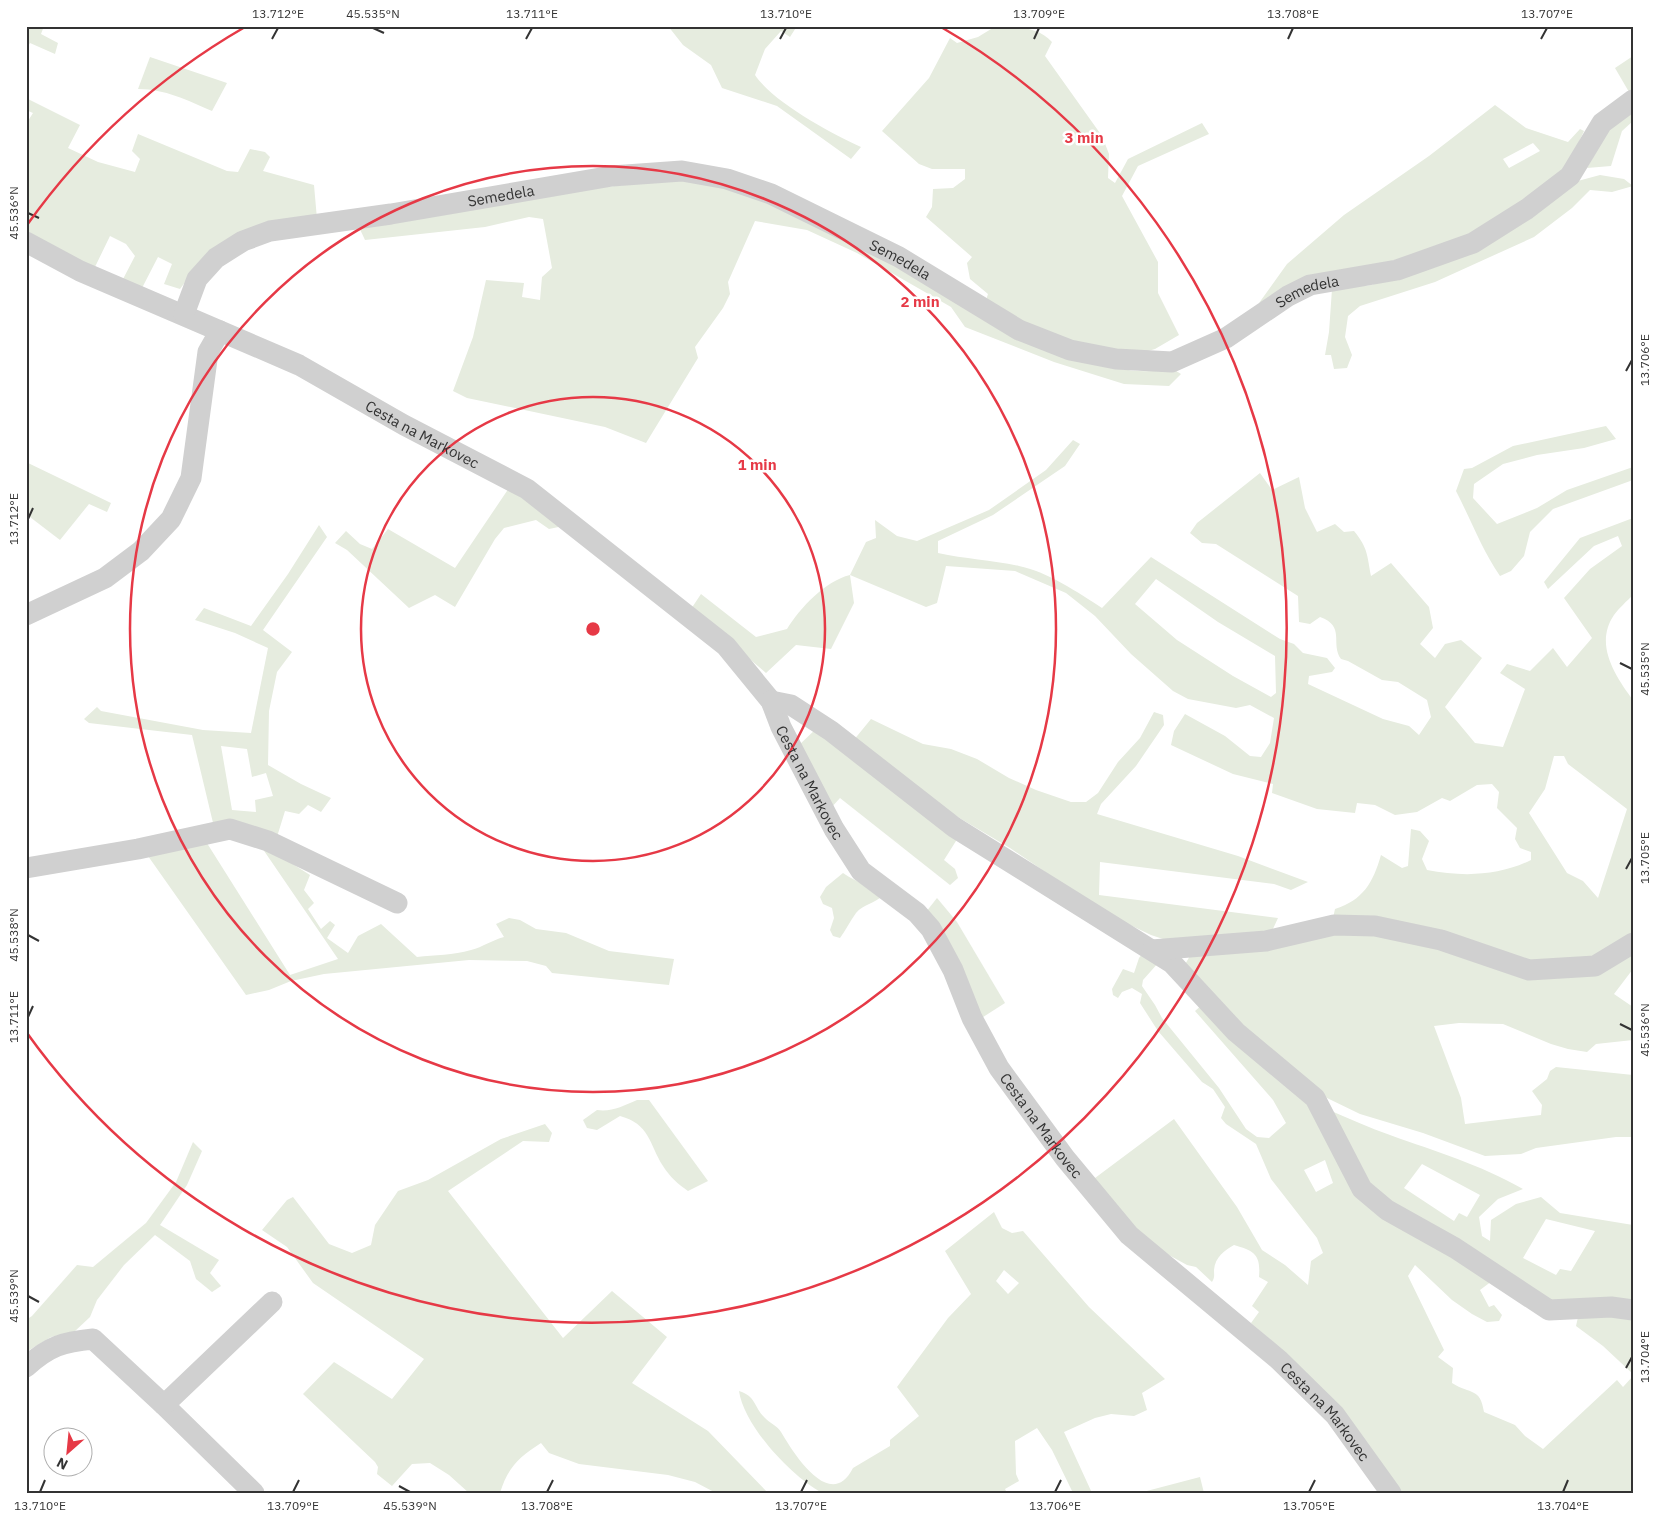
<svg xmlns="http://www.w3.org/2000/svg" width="1659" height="1519" font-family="'IBM Plex Sans',sans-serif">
	<rect width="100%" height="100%" fill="#fff"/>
	<g fill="#e6ecdf" fill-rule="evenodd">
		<polygon points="31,26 44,26 41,34 58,43 55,54 30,43 26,50 26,33"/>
		<path d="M 668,26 L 797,26 L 790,37 L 781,31 L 765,49 L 755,75 C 774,103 831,133 861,147 L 851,159 L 777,106 L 722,88 L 711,65 L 683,45 Z"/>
		<path d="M 996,26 C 1017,27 1037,26 1052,42 L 1045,56 L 1102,136 L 1109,154 L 1108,178 L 1115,183 L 1128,159 L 1202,123 L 1209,134 L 1138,166 L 1122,196 L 1158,262 L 1158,293 L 1179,335 L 1155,349 L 1138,354 L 1098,351 L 1026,327 L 986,300 L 988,294 L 970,279 L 967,263 L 972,257 L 926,217 L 932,207 L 933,189 L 953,188 L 965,179 L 965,169 L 932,169 L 919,164 L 882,131 L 929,78 L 950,38 L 957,43 L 978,37 Z"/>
		<polygon points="1633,56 1633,90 1629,92 1615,68"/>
		<path d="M 150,57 L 227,83 L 212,111 C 187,100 165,89 138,89 Z"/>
		<polygon points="26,98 80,125 68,148 98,162 135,172 140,159 132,151 138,134 227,171 238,172 250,149 265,152 270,157 263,171 314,185 317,219 195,269 180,289 164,284 172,264 158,257 142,288 122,281 135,256 126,244 110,236 94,269 26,239 26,124 33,113 26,110"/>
		<path d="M 1495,105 L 1526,128 L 1568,142 L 1580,129 L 1584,131 L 1567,167 L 1542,192 L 1471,236 L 1259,303 L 1287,264 L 1344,215 L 1429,156 ZM 1533,143 L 1540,151 L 1509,168 L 1503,159 Z"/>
		<polygon points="1633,109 1633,121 1622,131 1611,166 1587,168 1609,129"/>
		<polygon points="1600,175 1624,179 1633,186 1612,192 1590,190 1572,208 1534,237 1435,282 1360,306 1348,316 1345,337 1352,355 1347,368 1334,369 1331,355 1325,355 1329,332 1332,289 1372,285 1574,182"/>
		<path d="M 694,178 L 765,199 L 1087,361 C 1119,370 1140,374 1173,369 L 1181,374 L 1169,386 L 1124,384 L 1054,362 L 965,327 L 951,307 L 857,253 L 807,230 L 755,221 L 728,282 L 730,294 L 723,308 L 695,347 L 698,358 L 646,443 L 605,427 L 467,398 L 453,391 L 473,337 L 486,280 L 524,283 L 522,297 L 540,300 L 542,277 L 552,268 L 543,219 L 529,217 L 485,227 L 365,240 L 358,225 L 506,197 Z"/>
		<path d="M 1606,426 L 1616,439 L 1584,448 L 1537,455 L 1503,464 L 1474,484 L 1473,498 L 1497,524 L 1537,508 L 1567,490 L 1633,467 L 1633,480 L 1553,509 L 1530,532 L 1524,556 L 1511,571 L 1500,576 C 1482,550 1471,520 1456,491 L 1464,469 L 1472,468 L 1513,446 Z"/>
		<path d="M 1073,440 L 1080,444 L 1065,466 L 993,515 L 938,541 L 938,553 C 965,559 992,560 1019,566 C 1046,571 1079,593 1102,608 L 1151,557 L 1280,639 L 1294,644 L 1303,653 L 1327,658 L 1335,668 L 1332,672 L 1309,676 L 1308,684 L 1383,719 L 1409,726 L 1419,735 L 1431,717 L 1427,700 L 1398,682 L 1382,680 L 1348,661 L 1341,659 C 1330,644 1346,626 1320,617 L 1310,624 L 1299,622 L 1298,596 L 1216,544 L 1202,543 L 1190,533 L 1197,523 L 1260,473 L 1272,490 L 1299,477 L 1305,508 L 1317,532 L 1335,524 L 1344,532 L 1354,531 C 1368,548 1367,555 1371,576 L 1391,563 L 1429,607 L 1433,628 L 1420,644 L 1435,658 L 1445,644 L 1461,640 L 1482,658 L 1445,707 L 1475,743 L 1503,747 L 1525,689 L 1500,673 L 1507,664 L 1530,671 L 1553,648 L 1567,667 L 1592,638 L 1564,598 L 1590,569 L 1622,546 L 1618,536 L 1594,546 L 1548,589 L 1544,582 L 1580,538 L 1633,518 L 1633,595 C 1627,601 1619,608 1614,615 C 1594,644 1615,676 1633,700 L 1633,937 L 1600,958 L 1550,966 L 1333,918 L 1335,909 C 1363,900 1373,883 1381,855 L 1402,868 L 1408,866 L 1411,829 L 1420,831 L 1429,841 L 1422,859 L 1427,870 C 1463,877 1499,876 1531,860 L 1531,852 L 1520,848 L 1515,839 L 1517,828 L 1497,808 L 1499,792 L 1492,784 L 1477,785 L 1450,801 L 1442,798 L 1417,812 L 1395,815 L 1375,805 L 1357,803 L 1355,813 L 1317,809 L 1272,793 L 1273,784 L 1233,774 L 1171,745 L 1174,731 L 1185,714 L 1225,736 L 1250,756 L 1261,757 L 1270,743 L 1274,718 L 1250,705 L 1236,708 L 1188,699 L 1173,691 L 1131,654 L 1095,616 L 1066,593 L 1015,571 L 946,566 L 937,603 L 926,607 L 850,575 L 854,603 L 831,649 L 796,645 L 766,673 L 691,609 L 701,594 L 756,637 L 787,629 C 800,608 825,581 850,575 L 866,542 L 876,538 L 875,520 L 897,536 L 917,541 L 989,510 L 1046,470 ZM 1156,579 L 1218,622 L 1275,656 L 1276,693 L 1271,697 L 1233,676 L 1177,640 L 1135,604 ZM 1554,756 L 1564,756 L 1568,764 L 1627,809 L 1598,898 L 1583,881 L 1567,873 L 1529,813 L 1545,789 Z"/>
		<polygon points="26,462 111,503 107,512 89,504 60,540 26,514"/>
		<polygon points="511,485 573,524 549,529 536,520 504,528 495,539 455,607 435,595 409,608 347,550 335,543 346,531 360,544 372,549 388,529 455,568"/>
		<path d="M 319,525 L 327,537 L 263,630 L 292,652 L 277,672 L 269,711 L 268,765 L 301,784 L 331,798 L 321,812 L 308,805 L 299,814 L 285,811 L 276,840 L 214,827 L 192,735 L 89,723 L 84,719 L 97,707 L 101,711 L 203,730 L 251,733 L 268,648 L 235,633 L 195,620 L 204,608 L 251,626 L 288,574 ZM 221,746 L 247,749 L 252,777 L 266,773 L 273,796 L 255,800 L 256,812 L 232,810 Z"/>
		<polygon points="1154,712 1163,715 1164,725 1136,766 1101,804 1097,814 1238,856 1308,882 1291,890 1274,884 1100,862 1099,895 1278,918 1272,931 1169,941 1151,935 1107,914 1010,848 946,810 853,741 871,719 923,744 951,749 977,759 1009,778 1036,790 1071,802 1086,802 1098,793 1118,762 1140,738"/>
		<polygon points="817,728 961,833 944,860 955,869 958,878 950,885 840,798 830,809 797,747"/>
		<path d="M 205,840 L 290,975 L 338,959 L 258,842 L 310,875 L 304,890 L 314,903 L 308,909 L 321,929 L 330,921 L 335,925 L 327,938 L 348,953 L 358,936 L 381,924 L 417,957 C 435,955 453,955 471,950 C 483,947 492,940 504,937 L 496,924 L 509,918 L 520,920 L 536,929 L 566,933 L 609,951 L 674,959 L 669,985 L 552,973 L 546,966 L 527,961 L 469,960 L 324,974 L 291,981 L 269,990 L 246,995 L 148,856 Z"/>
		<path d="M 843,873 C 856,882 870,886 883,895 C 875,904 863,904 856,913 C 850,921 846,930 840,938 L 833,936 L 830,930 L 834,918 L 832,908 L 823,904 L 820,897 L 826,887 Z"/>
		<polygon points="937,898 957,922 1005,1003 980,1019 926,912"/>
		<polygon points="1372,932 1493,962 1633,953 1633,969 1614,994 1633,1007 1633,1040 1596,1044 1587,1052 1568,1049 1551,1044 1503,1024 1459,1023 1434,1026 1461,1098 1465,1124 1541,1115 1542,1105 1532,1091 1547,1079 1550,1071 1556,1067 1633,1075 1633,1137 1616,1137 1536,1148 1521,1154 1485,1156 1423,1133 1360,1114 1327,1098 1268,1051 1183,968 1191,954 1309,937"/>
		<path d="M 1146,949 L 1159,962 L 1143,980 L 1142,986 L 1155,1005 L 1162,1018 L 1219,1088 L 1246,1129 L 1257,1137 L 1269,1138 L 1286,1123 L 1273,1100 L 1195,1011 L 1203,1004 L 1313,1104 L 1347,1170 L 1496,1278 L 1480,1290 L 1489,1307 L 1494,1305 L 1502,1315 L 1499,1321 L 1487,1322 L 1472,1314 L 1452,1300 L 1415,1265 L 1408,1276 L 1444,1350 L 1438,1357 L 1453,1368 L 1452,1383 C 1471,1395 1480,1387 1484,1412 L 1515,1425 L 1525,1436 L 1543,1449 L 1617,1380 L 1623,1387 L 1633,1376 L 1633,1493 L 1398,1493 L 1274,1343 L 1251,1323 L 1259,1312 L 1252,1306 L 1268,1282 L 1259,1277 C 1261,1254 1254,1251 1234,1245 C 1225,1250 1215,1257 1214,1270 C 1214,1275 1215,1277 1212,1282 L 1196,1267 L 1187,1265 L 1147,1243 L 1091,1181 L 1174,1119 L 1237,1207 L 1262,1250 L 1285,1265 L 1308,1285 L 1311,1261 L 1323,1253 L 1317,1238 L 1271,1179 L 1256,1144 L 1226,1124 L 1221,1118 L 1225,1107 L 1213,1089 L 1202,1082 L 1158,1031 L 1140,1003 L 1142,994 L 1132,988 L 1122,992 L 1118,998 L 1113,995 L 1112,989 L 1123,969 L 1134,973 L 1139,958 ZM 1325,1160 L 1333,1183 L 1316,1192 L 1304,1170 Z"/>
		<path d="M 637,1100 L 649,1100 L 708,1181 L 688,1191 C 678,1184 670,1177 663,1166 C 649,1144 650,1124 620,1116 L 597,1130 L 587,1128 L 583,1120 L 597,1110 C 612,1112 623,1106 637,1100 Z"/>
		<path d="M 1329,1110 C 1350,1119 1370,1128 1390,1135 C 1437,1152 1479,1164 1523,1189 L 1498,1199 L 1479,1217 L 1482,1236 L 1490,1241 L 1491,1220 L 1516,1204 L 1541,1197 L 1560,1213 L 1633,1225 L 1633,1303 L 1552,1303 L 1373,1194 ZM 1422,1164 L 1480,1195 L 1467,1217 L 1459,1213 L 1454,1221 L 1404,1188 ZM 1546,1219 L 1595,1231 L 1571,1271 L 1560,1269 L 1556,1275 L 1523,1258 Z"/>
		<path d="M 545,1124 L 552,1133 L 549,1142 L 523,1141 L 448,1191 L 563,1338 L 612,1291 L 667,1337 L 632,1383 L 708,1431 L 768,1493 L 716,1493 L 695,1482 L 668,1475 L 579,1464 L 549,1453 L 541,1443 C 519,1457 508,1467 500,1493 L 469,1493 L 449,1475 L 430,1463 L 412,1464 L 392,1486 L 377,1474 L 378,1467 L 375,1462 L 303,1394 L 334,1362 L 392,1399 L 424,1359 L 313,1283 L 287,1247 L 262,1230 L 287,1200 L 293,1197 L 329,1244 L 352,1253 L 371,1245 L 375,1225 L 398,1191 L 428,1180 L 501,1139 Z"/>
		<polygon points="193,1142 202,1151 187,1185 160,1225 219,1260 210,1273 221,1286 212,1292 196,1279 190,1261 155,1235 124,1265 97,1300 90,1317 74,1332 51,1337 26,1352 26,1320 32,1316 77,1265 93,1267 146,1223 176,1182"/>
		<path d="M 994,1212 L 1002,1228 L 1012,1233 L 1023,1231 L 1089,1307 L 1165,1379 L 1142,1393 L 1147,1410 L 1134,1416 L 1111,1414 L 1095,1418 L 1064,1432 L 1092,1493 L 1073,1493 L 1052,1450 L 1037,1428 L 1015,1441 L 1016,1474 L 1019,1481 L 1005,1489 L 1007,1493 L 822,1493 C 791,1476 744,1426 739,1391 C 756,1396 754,1407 764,1417 C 769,1423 778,1426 781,1432 C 793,1452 830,1513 853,1468 L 890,1446 L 890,1440 L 919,1416 L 897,1387 L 948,1318 L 971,1294 L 945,1251 ZM 1004,1270 L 1019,1283 L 1008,1294 L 996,1281 Z"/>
		<polygon points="1633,1311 1633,1374 1603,1346 1576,1326 1579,1313"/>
		<polygon points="1200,1477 1204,1493 1139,1493"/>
	</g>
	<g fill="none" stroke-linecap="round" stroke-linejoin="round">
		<g stroke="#d0d0d0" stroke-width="21">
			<path id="s1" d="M 26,242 L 80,271 L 299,365 L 404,425 L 527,489 L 726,646 L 771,701 L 781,727 L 834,829 L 861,871 L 917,913 L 931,929 L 953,970 L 972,1018 L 999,1068 L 1065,1158 L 1129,1235 L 1279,1360 L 1335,1415 L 1391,1493"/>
			<path id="s2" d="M 184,314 L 197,279 L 216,258 L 243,241 L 270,231 L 391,214 L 612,176 L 682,171 L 727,179 L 771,194 L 899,257 L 1019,330 L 1070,350 L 1116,359 L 1172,362 L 1226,338 L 1288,296 L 1310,285 L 1397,270 L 1473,243 L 1527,209 L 1570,176 L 1602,123 L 1633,100"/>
			<polyline points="26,615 105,578 141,551 171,519 191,478 208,352 220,331"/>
			<polyline points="771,701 791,705 831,731 954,827 1172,963 1236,1032 1315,1098 1362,1189 1387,1210 1455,1248 1549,1310 1611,1307 1633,1310"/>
			<polyline points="26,868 138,849 230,829 268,841 397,903"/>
			<polyline points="1152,950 1266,941 1334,925 1375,926 1441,940 1529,970 1595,966 1633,943"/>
			<path d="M 26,1367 C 49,1346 63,1342 93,1339 L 164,1405 L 254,1493"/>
			<polyline points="164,1405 272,1302"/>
		</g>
	</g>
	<path fill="none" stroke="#333" stroke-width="2" d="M 373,28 L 384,33M 272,39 L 278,28M 526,39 L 532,28M 780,39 L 786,28M 1034,39 L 1039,28M 1288,39 L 1293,28M 1541,39 L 1547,28M 28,213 L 39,218M 1626,371 L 1632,360M 28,519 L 33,508M 1620,663 L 1632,669M 1626,869 L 1632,858M 28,935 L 39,941M 28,1017 L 33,1006M 1620,1024 L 1632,1030M 28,1296 L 39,1302M 1626,1368 L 1632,1357M 399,1486 L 410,1492M 40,1492 L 45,1480M 293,1492 L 299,1480M 547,1492 L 553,1480M 801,1492 L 807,1480M 1055,1492 L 1061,1480M 1309,1492 L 1315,1480M 1563,1492 L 1568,1480"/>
	<g fill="none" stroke="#e63946" stroke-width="2.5">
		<circle cx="593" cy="629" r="232"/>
		<circle cx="593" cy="629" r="463"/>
		<path d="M27 225A695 695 0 0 1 245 27M941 27A695 695 0 1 1 27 1033"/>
	</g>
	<g text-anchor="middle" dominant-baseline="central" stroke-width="5" stroke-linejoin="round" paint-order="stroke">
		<g font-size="15" fill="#333" stroke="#fff">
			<text stroke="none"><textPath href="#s2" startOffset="360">Semedela</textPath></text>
			<text stroke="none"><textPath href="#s2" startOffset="780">Semedela</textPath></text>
			<text stroke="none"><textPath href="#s2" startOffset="1230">Semedela</textPath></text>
			<text stroke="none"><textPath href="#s1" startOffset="441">Cesta na Markovec</textPath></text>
			<text stroke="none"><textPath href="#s1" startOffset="974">Cesta na Markovec</textPath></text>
			<text stroke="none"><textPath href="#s1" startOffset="1394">Cesta na Markovec</textPath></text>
			<text stroke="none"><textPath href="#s1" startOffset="1799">Cesta na Markovec</textPath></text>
		</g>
	</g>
	<circle cx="593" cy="629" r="8" fill="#e63946" stroke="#fff" stroke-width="2.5"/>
	<g font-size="15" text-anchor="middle" font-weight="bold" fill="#e63946" stroke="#fff" stroke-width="5" stroke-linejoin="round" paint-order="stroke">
		<text x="1084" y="143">3 min</text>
		<text x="920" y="307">2 min</text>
		<text x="757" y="470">1 min</text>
	</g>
	<rect width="1659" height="1519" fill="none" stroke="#ffffff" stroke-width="55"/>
	<g transform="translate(68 1452) rotate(207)"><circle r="24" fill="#ffffff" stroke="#adadad"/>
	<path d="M0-4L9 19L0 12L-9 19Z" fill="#e63946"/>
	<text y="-8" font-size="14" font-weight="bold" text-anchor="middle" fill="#333333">N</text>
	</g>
	<rect x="28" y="28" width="1604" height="1464" fill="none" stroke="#333" stroke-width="2"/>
	<g font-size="12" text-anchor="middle" fill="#333">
		<text x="278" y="18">13.712°E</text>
		<text x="373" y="18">45.535°N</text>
		<text x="532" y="18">13.711°E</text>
		<text x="786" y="18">13.710°E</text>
		<text x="1039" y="18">13.709°E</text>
		<text x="1293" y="18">13.708°E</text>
		<text x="1547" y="18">13.707°E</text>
		<text transform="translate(14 213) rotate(-90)" y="4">45.536°N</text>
		<text transform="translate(1645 360) rotate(-90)" y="4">13.706°E</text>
		<text transform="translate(14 519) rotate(-90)" y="4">13.712°E</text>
		<text transform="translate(1645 669) rotate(-90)" y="4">45.535°N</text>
		<text transform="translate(1645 858) rotate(-90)" y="4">13.705°E</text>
		<text transform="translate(14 935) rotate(-90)" y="4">45.538°N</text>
		<text transform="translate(14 1017) rotate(-90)" y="4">13.711°E</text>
		<text transform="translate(1645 1030) rotate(-90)" y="4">45.536°N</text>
		<text transform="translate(14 1296) rotate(-90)" y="4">45.539°N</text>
		<text transform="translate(1645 1357) rotate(-90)" y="4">13.704°E</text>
		<text x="40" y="1510">13.710°E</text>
		<text x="293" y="1510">13.709°E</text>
		<text x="410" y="1510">45.539°N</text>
		<text x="547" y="1510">13.708°E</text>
		<text x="801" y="1510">13.707°E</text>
		<text x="1055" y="1510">13.706°E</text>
		<text x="1309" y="1510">13.705°E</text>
		<text x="1563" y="1510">13.704°E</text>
	</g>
</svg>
